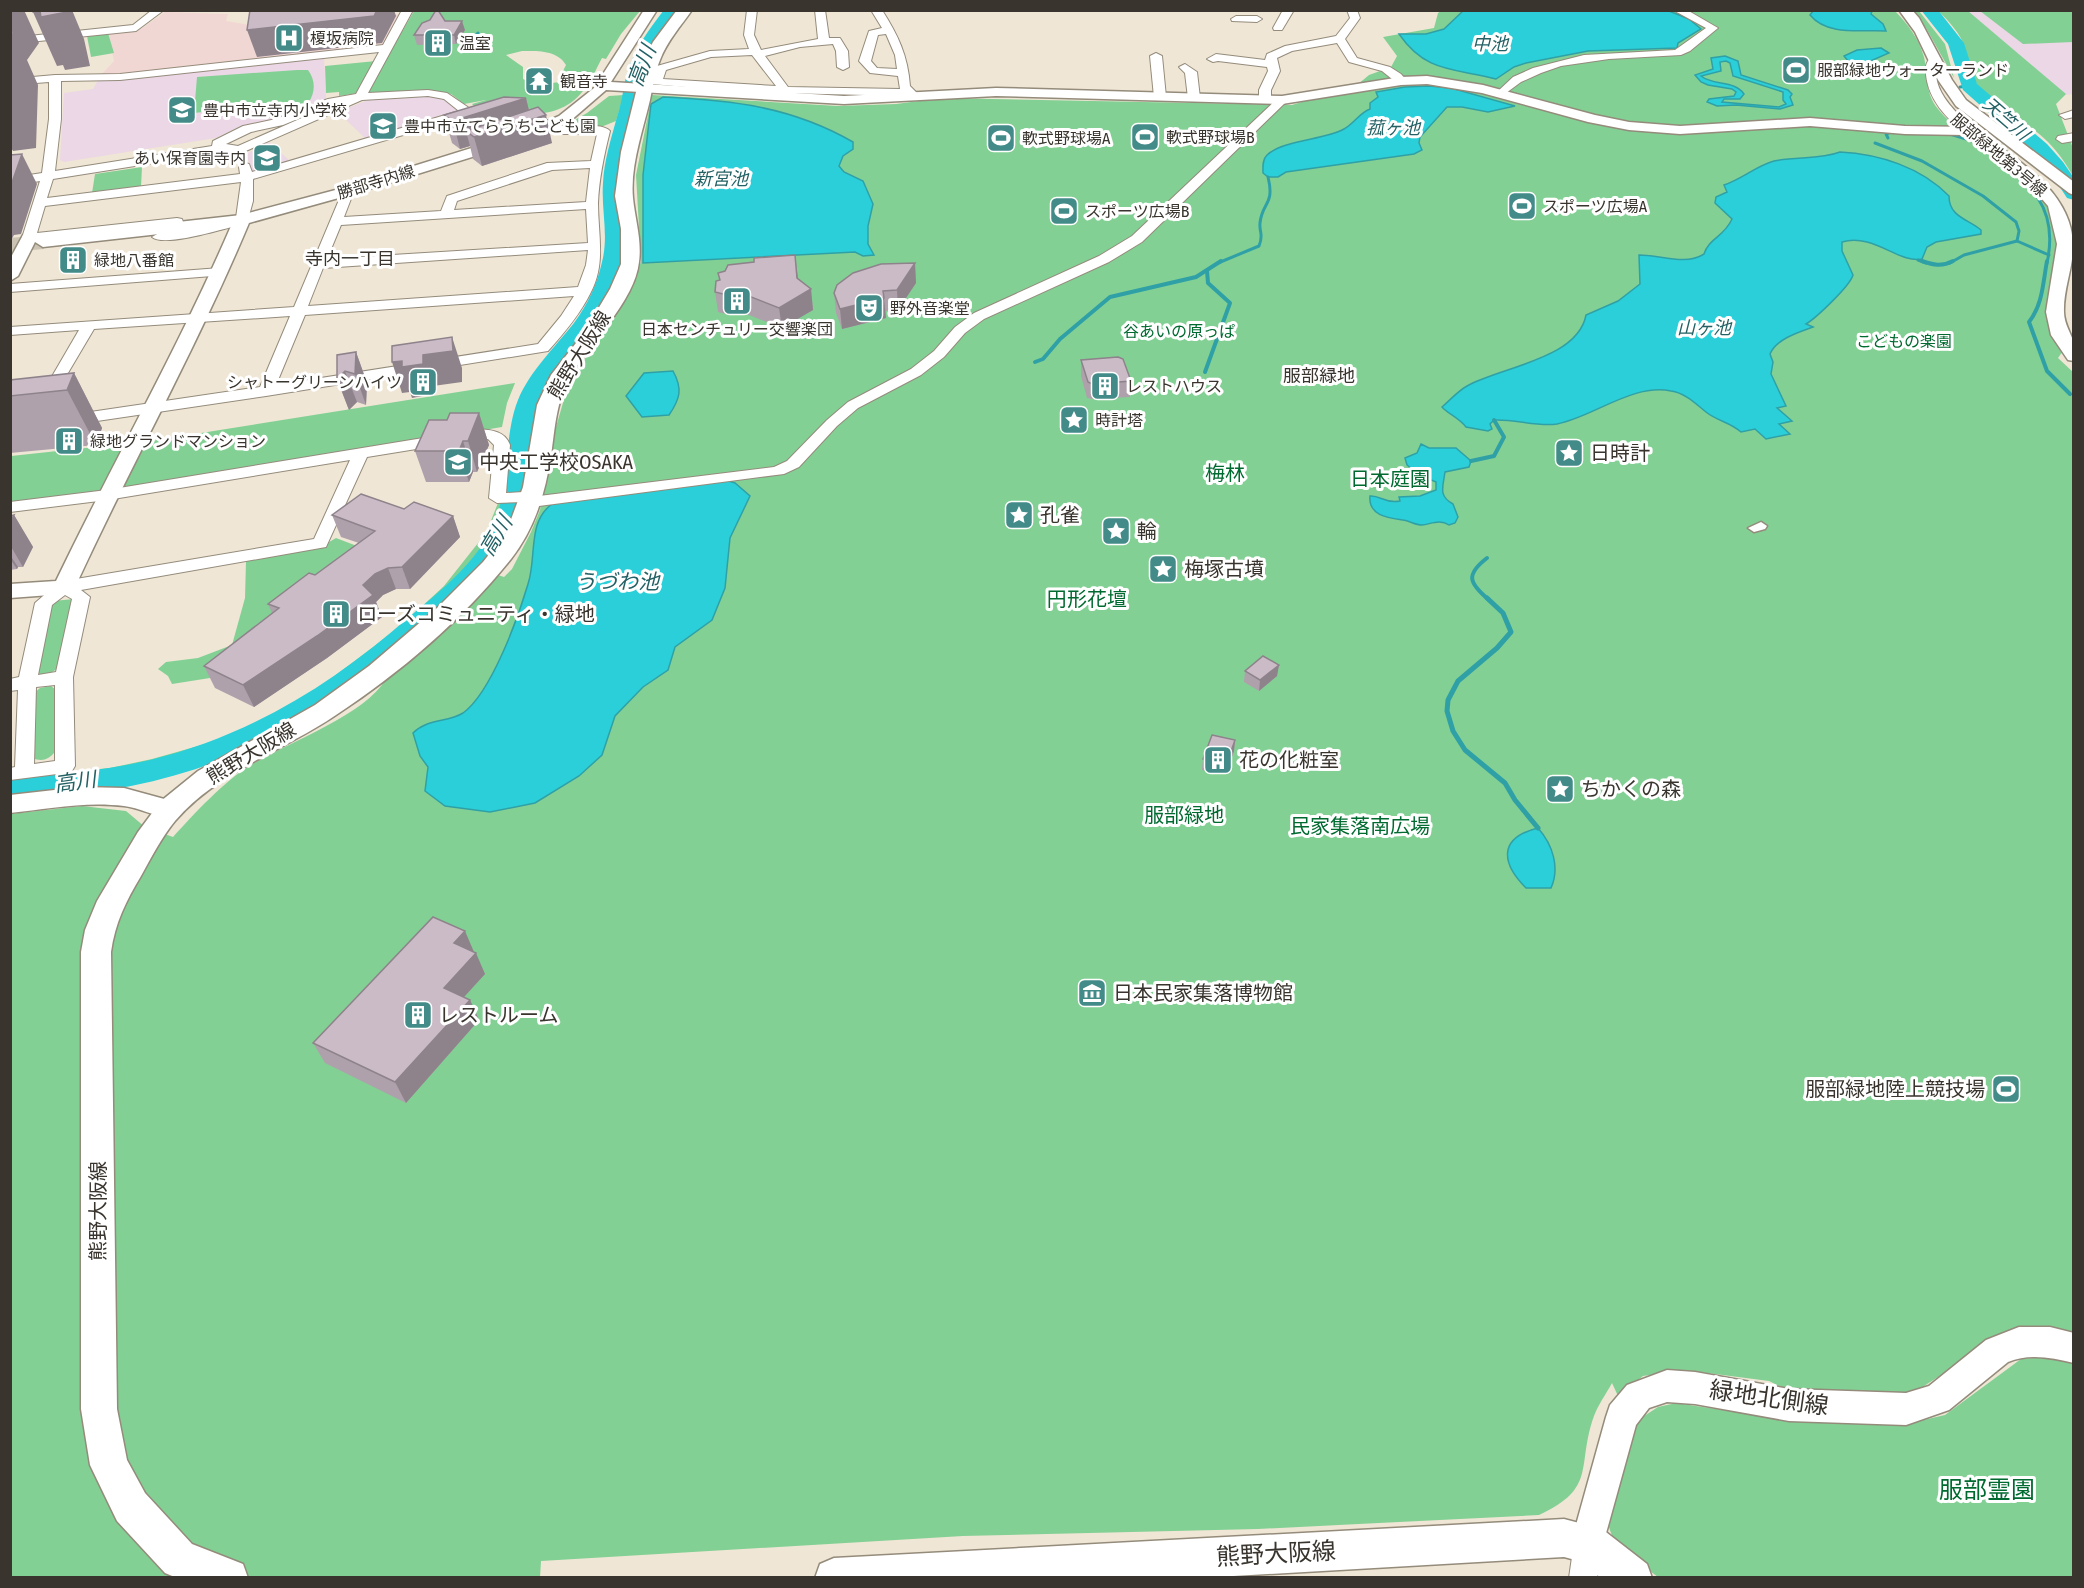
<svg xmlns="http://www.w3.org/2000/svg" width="2084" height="1588" font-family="'Fira Sans Condensed','Noto Sans JP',sans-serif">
	<rect width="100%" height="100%" fill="#f0e6d5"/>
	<polygon fill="#f1d7d3" points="165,12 228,14 226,21 256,26 279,26 403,14 384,46 100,76 114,61 108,33 141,29"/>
	<g fill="#ebd7e5">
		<polygon points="1964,11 2073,11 2073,94 2065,95"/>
		<polygon points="324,57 326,98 323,101 279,118 242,126 216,138 64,162 60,160 64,93 93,89 98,80"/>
		<polygon points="426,95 444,97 460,110 458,113 367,140 338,112 373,98"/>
		<polygon points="269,142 291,162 257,172 252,171 246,154"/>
	</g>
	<g fill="#83d095" fill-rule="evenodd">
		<path d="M 414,11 L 640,11 L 621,34 L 606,59 L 602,58 C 596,69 591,82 583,91 C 557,124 515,113 478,110 L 472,104 L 486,100 L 464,104 L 451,94 L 431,91 L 371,95 L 367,92 ZM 522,51 C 538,51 557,50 566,65 L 562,73 L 562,82 C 540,83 548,91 523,79 L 523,67 L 506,55 Z"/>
		<path d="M 1441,11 L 1895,11 C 1908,24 1919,39 1924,57 C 1928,76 1925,93 1938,109 C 1974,153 2039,166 2056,227 C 2063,250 2050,280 2047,304 C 2046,319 2058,338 2063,351 L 2058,358 L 2074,373 L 2073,1342 L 1981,1349 L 1901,1401 L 1803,1398 L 1769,1381 L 1684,1370 L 1643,1376 L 1618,1396 L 1612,1383 C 1606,1394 1598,1405 1594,1416 C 1576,1466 1598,1488 1539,1515 L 1258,1529 L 963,1536 L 541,1561 L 540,1578 L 11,1577 L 10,814 L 82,806 L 126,811 L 145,827 L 173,837 C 194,814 224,781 251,765 C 287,743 365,715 386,679 L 431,642 L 498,575 L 504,577 L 512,569 L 531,532 L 540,510 L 556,427 L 569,382 L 627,297 L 641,262 L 636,175 L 652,95 L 838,106 L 896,104 L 942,98 L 1292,105 L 1357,85 L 1369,75 L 1391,67 L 1397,56 L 1383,37 L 1434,28 L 1438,13 Z"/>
		<polygon points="1912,11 1919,11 1945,44 1954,78 1926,28"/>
		<path d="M 1938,11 L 1968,11 L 2066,94 L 2056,104 L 2073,148 L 2073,176 C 2064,160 2053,145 2038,133 C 2020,119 1988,103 1976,83 C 1969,72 1968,60 1965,48 C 1961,34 1948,20 1938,11 Z"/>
		<polygon points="1980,11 2070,11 2073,13 2073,42 2023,44"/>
		<polygon points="108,33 114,53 91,57 87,36"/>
		<polygon points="376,61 358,93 339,96 339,92 326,93 325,66"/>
		<path d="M 297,70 L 308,70 C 316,81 315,92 309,102 L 260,113 L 256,106 L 194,113 L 197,77 Z"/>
		<polygon points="624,95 616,121 601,127 566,128 564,126 587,113 609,96"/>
		<polygon points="142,167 141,187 92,193 95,174"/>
		<polygon points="515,383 507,403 502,427 132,488 11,503 11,456 151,441"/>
		<path d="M 509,502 C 505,512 503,524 498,533 C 480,564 452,589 426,613 L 418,610 L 444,586 L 486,533 L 498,503 Z"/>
		<polygon points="336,538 378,554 229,675 172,684 168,676 158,669 166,662 198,658 232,645 245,598 246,561 317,549"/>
		<path d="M 74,599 L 59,667 C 52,673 46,676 37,673 L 53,601 Z"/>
		<path d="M 405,623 L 412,626 C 380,652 350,680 315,702 C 225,762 115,775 11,788 L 10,778 L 110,768 L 152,759 L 216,741 L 273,717 L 324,684 Z"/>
		<path d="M 51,686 L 56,690 L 55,752 C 48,760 42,762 32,758 L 33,694 L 40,688 Z"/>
		<polygon points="2050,1357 2073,1362 2073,1577 1658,1577 1616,1546 1608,1525 1632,1424 1658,1407 1676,1403 1794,1421 1906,1424 1945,1415 2021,1359"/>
	</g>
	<g fill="#2bcfd9" stroke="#2fa1a6" stroke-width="1.5" fill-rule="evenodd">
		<path d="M 1463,11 L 1669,11 L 1689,19 L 1701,29 L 1678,43 L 1677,48 L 1588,51 L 1526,63 L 1514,67 L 1496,79 C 1453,68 1426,73 1399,34 L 1426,34 L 1444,29 Z"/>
		<path d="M 1813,11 L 1872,11 L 1871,14 L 1883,24 L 1886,31 C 1864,29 1828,37 1810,15 Z"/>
		<polygon points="1881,48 1889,53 1866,63 1849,62 1844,56 1857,50"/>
		<path d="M 1725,56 L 1738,61 L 1741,75 L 1788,90 L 1792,94 L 1790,97 L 1793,105 L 1780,109 L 1736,105 L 1717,106 L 1707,102 L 1709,99 L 1734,96 L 1736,92 L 1732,89 L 1708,85 L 1701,82 L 1695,75 L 1713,69 L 1711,58 ZM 1726,61 L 1730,63 L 1733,76 L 1783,92 L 1783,100 L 1786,104 L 1779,107 L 1722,102 L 1724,99 L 1740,99 L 1744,94 C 1735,80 1713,86 1701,76 L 1721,71 L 1720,62 Z"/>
		<path d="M 1429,86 L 1451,88 L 1515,106 L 1488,112 L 1462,107 L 1447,107 L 1420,137 L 1419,143 L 1422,150 L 1414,154 L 1286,172 L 1278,177 L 1268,177 L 1263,173 C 1263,167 1262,160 1267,155 C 1283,140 1324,140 1344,129 C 1354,124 1359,113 1370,109 L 1370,103 L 1378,97 L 1376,92 L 1405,87 Z"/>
		<path d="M 663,97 C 733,100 792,107 853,142 L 853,149 L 843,156 L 839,166 L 844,172 L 863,181 L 873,204 L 868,226 L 868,244 L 874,255 L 863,256 L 855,252 L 643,263 L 643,175 L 651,104 Z"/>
		<path d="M 1840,152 C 1879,154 1921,167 1949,196 C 1949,217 1968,219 1981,230 L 1981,234 L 1936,242 L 1927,247 L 1922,259 C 1899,264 1874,233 1842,242 L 1842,251 L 1853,275 C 1850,286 1816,318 1806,324 L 1813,327 C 1799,332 1776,339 1770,354 L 1773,362 L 1771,374 L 1786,406 L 1777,408 L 1792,421 L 1779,424 L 1790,434 L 1766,439 L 1755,429 L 1741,432 C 1730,422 1717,421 1706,412 C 1695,403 1685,393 1671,391 C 1633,383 1593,417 1557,424 C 1537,427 1515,419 1494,420 L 1490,424 L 1492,429 L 1488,431 L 1466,427 C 1458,417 1448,414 1442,407 C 1450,400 1458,391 1467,386 C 1501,367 1578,359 1586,315 L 1618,301 L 1640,284 L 1639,255 C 1661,255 1685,266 1704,254 C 1709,238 1724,237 1732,219 L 1715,203 L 1716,197 L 1727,192 L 1724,185 C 1742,179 1756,166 1774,161 C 1796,156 1819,160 1840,152 Z"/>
		<path d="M 673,371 C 683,389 680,399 669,415 L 642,417 L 626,396 L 644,373 Z"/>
		<path d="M 1421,444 L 1429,448 L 1456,448 L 1471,461 L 1469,467 L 1445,472 C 1443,487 1438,496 1453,504 L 1458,517 L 1455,523 L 1449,525 C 1440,519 1431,524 1422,525 C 1415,525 1410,521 1403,520 C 1389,518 1368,516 1370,496 C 1380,495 1385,504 1400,501 L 1399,497 L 1420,496 L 1436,490 L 1436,482 C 1425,478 1415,472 1407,465 L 1405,458 L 1417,453 Z"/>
		<path d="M 726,480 L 735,483 L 750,496 L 730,538 L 725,588 L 712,620 L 675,647 L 668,670 L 643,687 L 615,716 L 602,755 L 579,776 L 535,803 L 490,812 L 445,806 L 425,791 L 428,767 L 420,756 L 413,733 C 428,718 447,723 463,713 C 491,693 518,618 528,584 C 537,557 527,522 552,504 Z"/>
		<path d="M 1538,828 C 1553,845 1560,868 1551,888 L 1526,888 C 1501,863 1498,838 1538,828 Z"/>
	</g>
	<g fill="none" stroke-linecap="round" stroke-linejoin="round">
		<g stroke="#2fa1a6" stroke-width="3">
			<polyline points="475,37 478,33"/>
			<polyline points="1960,87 1969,86"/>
			<path d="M 1950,134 L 1979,143 L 1976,143 C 2021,178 2061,199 2047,263"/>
			<polyline points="1888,138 1886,134 1893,131"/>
			<polyline points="1875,143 1922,161 1983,196 2016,222 2019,231 2017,241"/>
			<polyline points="1918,260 1926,263"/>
			<path d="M 1218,263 L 1259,246 C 1264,234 1259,233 1260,223 C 1262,202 1275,205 1268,177"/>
			<polyline points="1950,263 1964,255 2017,241 2049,255"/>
		</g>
		<g stroke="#2fa1a6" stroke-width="4">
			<path d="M 1922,261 C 1933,265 1942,267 1953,261"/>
			<path d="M 2047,261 C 2043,282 2043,304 2029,322 L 2047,371 L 2070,394"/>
			<polyline points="1035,362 1043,359 1060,339 1110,297 1196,277 1221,261"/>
			<polyline points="1205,372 1230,303 1208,283 1207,271"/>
			<polyline points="1471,461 1494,456 1504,437 1494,420"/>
			<path d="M 1487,558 C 1465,575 1469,583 1489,600"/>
		</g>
		<polyline stroke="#2fa1a6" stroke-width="5" points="1487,598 1503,613 1511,632 1497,648 1458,681 1448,700 1447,711 1453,731 1465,750 1505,783 1515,800 1538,828"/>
		<g fill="#2bcfd9" fill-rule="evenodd">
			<path d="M 664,10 L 681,10 C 667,29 653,47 645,70 C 641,85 640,101 636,116 C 630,138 623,160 622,184 C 621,211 629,236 622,264 C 608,322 566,348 542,398 C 537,409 536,424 535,437 C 531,469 530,504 515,533 C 494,573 459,603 426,632 C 341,708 245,763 131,786 C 91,794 51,797 10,802 L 10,780 C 57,774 104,771 150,760 C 249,736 333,684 409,617 C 438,593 472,566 490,532 C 512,490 502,440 518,400 C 530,371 555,347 574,323 C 588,304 597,284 602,262 C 609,235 601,210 603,183 C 604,161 611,139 617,117 C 622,103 623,88 627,73 C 634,50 649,29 664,10 Z"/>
			<polygon points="1921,10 1938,10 1964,43 1977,84 2047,144 2063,162 2074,178 2074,200 2067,198 2048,169 2033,152 1963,90 1948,44"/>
		</g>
		<polyline stroke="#cbc3b4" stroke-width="14" stroke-dasharray="14 8" stroke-linecap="butt" points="10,245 43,242"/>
		<g stroke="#948b7b" stroke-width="3">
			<polygon id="pedestrian" points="1761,522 1767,526 1765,529 1754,532 1748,528"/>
		</g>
		<g stroke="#948b7b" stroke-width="2">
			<g id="minor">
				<polygon points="152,10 164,10 136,31 10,44 10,38 133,25"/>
				<path d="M 402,10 L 413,10 L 368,93 L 428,90 L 447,93 L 472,110 L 492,114 L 492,120 L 468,116 L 253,179 L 253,201 L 247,223 C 229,227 165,248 152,237 L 159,233 L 192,229 L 236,218 L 241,182 L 45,206 L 37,233 L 177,218 L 182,219 L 183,222 L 182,225 L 29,242 L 22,238 L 40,181 L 10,186 L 10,178 L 42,173 L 49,119 L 49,82 L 10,85 L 10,79 L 55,75 L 120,74 L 383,45 ZM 379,52 L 356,94 L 328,99 L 276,119 L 243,126 L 213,141 L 212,146 L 55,171 L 61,119 L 61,81 L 120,80 ZM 428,96 L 444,99 L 459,111 L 252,172 L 249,164 L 245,163 L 239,167 L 240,174 L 47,198 L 53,179 L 223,152 L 239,154 L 362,100 ZM 329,106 L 238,146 L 226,144 L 251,132 L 283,125 Z"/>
				<path d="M 747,10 L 757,10 L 754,35 L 761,50 L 818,39 L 815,10 L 825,10 L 829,38 L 840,38 L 848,51 L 849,67 L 843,70 L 837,67 L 836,51 L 833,44 L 800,47 L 765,56 L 788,87 L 900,89 L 898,76 L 870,73 L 859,61 L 869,31 L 882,28 L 871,10 L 882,10 C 898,35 908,56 910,86 L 920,96 L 914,99 L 908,96 L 742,92 L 652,84 L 650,82 L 657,66 L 710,51 L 749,49 L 744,35 ZM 886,34 L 895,55 L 897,69 L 877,68 L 871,61 L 878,35 ZM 752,55 L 776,86 L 663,79 L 666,70 L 711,57 Z"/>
				<polygon points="1283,10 1294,10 1282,30 1274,30 1273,28"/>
				<polygon points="1347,10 1357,10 1360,18 1345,39 1357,58 1390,67 1401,74 1407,81 1405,83 1397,83 1382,71 1349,62 1337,43 1292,51 1277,58 1280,71 1271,90 1271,99 1265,102 1259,99 1259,90 1268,71 1267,67 1218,61 1213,62 1207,59 1216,54 1265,60 1267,54 1285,46 1336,36 1350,18"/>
				<polygon points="1673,10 1687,10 1718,28 1690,51 1681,55 1609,59 1561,66 1541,73 1521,82 1502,96 1496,93 1513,77 1533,68 1584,55 1675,50 1706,28"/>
				<polygon points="1236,16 1257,16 1262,19 1257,22 1232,21 1231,19"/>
				<polygon points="1156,53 1162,56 1166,97 1160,100 1154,97 1150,56"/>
				<path d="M 1935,56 L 1941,59 C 1924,84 1957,114 1973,128 L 1973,134 L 1965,134 C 1946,117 1929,101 1926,75 C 1925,66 1926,59 1935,56 Z"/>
				<polygon points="1185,64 1197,72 1200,98 1198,100 1190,100 1188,98 1185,73 1179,67"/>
				<path d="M 1282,97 L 1288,100 L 1286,102 L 1142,242 L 1109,262 L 984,319 L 965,333 L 944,357 L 921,375 L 858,408 L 837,426 L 799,467 L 784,474 L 539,506 L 523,502 L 497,503 L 489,498 L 494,445 L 488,439 L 478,439 L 367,457 L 326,547 L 81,590 L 90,597 L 73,677 L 75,766 L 72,771 L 65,773 L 10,780 L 10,768 L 15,767 L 18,690 L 10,691 L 10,679 L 19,677 L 35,603 L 58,583 L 64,581 L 314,539 L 350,460 L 107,500 L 10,512 L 10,502 L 107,490 L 478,429 C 492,430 505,431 510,445 L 506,493 L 523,492 L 539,496 L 774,467 L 787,461 L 827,420 L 848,402 L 911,369 L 934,351 L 955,327 L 974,313 L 1099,256 L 1132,236 L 1278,98 ZM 65,595 L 72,599 L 56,672 L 38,675 L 52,605 ZM 55,685 L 55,761 L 34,764 L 36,687 Z"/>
				<polygon points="2074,110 2074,117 2065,119 2059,115"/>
				<path d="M 532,115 C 543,118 553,123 564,126 C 577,130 599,121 610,131 C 604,155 599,179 598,203 C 598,235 606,263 591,292 C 581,313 564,333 548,351 L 266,396 L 70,425 L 65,423 L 62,420 L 70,415 L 260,387 L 290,316 L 94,329 L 52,400 L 47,401 L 40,397 L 79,330 L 10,335 L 10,327 L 294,307 L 344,188 L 352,188 L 354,191 L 344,217 L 441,211 L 447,196 L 547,163 L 591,161 L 597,134 L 562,134 L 528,122 L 526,119 ZM 590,168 L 586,202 L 454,210 L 457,201 L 552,170 ZM 586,209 L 588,243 L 327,259 L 341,225 ZM 588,250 L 586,265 L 578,287 L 308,306 L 323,268 ZM 574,296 L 561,316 L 538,344 L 276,385 L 305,315 Z"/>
				<polygon points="2074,133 2074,141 2062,143 2056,139 2058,136"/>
				<polygon points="220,268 225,269 227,272 225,275 10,292 10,284"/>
				<polygon points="1588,1529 1598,1533 1602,1543 1597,1578 1569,1578 1574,1543 1578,1533"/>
			</g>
		</g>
		<g stroke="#948b7b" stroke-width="3">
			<g id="tertiary">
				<path d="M 644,10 L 657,10 L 611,82 L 844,96 L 996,88 L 1282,96 L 1401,77 L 1427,76 L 1483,85 L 1595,115 L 1629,122 L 1680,126 L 1810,118 L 1905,126 L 1969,127 L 1974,128 C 2013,158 2070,188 2073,243 C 2074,266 2063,289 2064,312 C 2064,324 2071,333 2074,343 C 2075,348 2074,356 2074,361 L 2068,360 L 2051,335 L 2046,312 L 2057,244 L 2048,206 L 2030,185 L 1965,135 L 1905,134 L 1810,126 L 1680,134 L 1629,130 L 1588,122 L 1482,93 L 1427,84 L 1401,85 L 1282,104 L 996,96 L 844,104 L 606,90 L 569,122 L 530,139 L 353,194 L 249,223 C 197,347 131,465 75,587 L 71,592 L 64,594 L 10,598 L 10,584 L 56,581 C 113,462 179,347 231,226 L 43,247 L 35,242 L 18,276 L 10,281 L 10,259 L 23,235 L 35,235 L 36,241 L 43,237 L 241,215 L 343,188 L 520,133 L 559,116 L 594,88 Z"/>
				<polygon points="1899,10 1912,10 1919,18 1952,80 1966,100 2074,182 2074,195 2069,193 1956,106 1938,80 1915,32"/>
				<path d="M 81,787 L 124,788 L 179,803 L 182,809 L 179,815 C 161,821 142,808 124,806 C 86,801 47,809 10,813 L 10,795 Z"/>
				<path d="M 2019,1327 L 2050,1327 L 2074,1333 L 2074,1363 C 2052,1358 2030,1353 2008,1362 L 1949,1410 L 1906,1425 L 1789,1421 L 1695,1404 L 1667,1402 L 1649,1408 L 1636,1425 L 1600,1555 L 1588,1560 L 1576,1555 L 1571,1543 L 1606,1417 L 1610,1405 L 1627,1385 L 1667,1370 L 1695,1372 L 1789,1389 L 1906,1393 L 1929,1386 L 1986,1340 Z"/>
			</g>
		</g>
		<g stroke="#948b7b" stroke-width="3">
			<g id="secondary">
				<path d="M 677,10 L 692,10 C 681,26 667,41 660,60 C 655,72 653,86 650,100 C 643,130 630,166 633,198 C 635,219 642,240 639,262 C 635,301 589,344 570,377 C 556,402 555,428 551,456 C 545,494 535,528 511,559 C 463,619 400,673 336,715 C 283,751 218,771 175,821 C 161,838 151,858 141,876 C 126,901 115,923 111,952 L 117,1409 L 127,1460 L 145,1493 L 192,1544 L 243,1564 L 248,1578 L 177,1578 L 165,1573 L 117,1521 L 90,1465 L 81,1409 L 81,952 L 85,930 L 97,901 L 138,832 L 161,801 L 198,771 L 315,705 L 369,666 L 437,608 L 483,562 L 506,533 L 523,487 L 537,405 L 551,375 L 583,334 L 610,289 L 621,264 L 621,229 L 615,196 L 621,152 L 644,60 L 653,42 Z"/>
				<polygon points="1564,1519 1602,1529 1647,1564 1652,1578 1601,1578 1579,1561 1564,1557 1199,1578 815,1578 820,1564 834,1558"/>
			</g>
		</g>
		<use href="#pedestrian" fill="#fff" fill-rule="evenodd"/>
		<use href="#minor" fill="#fff" fill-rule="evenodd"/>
		<use href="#tertiary" fill="#fff" fill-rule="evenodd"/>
		<use href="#secondary" fill="#fff" fill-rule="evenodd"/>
	</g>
	<g fill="#afa1ab">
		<polygon points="445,21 465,30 456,44 417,45 414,35"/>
		<polygon points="526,98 529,110 552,143 482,166 473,159 470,146 460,149 452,143 444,115"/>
		<polygon points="754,262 798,278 811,289 813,310 782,328 734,309 726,314 718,312 715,292 720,280"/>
		<polygon points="915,263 916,283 898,310 885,311 886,318 842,329 836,313 834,293"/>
		<polygon points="356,352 367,383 366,405 357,402 349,410 337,379"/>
		<polygon points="1081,360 1131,381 1130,397 1092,399 1087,398 1081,376"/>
		<polygon points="74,373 102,428 96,445 10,453 10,380"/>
		<polygon points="479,413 489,445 477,472 473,472 469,482 426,482 415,451 447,420"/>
		<polygon points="404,509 453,516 460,537 410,589 396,589 383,595 376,602 382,617 327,658 254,707 215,688 204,666 272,613 268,604 315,575 359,543 341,537 332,515"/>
		<polygon points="14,515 33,547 23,567 18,567 17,569 10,570 10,516"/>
		<polygon points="1279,665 1277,676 1259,691 1244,682 1245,671"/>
		<polygon points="1235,740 1234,751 1227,771 1221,770 1219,774 1202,770 1203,759"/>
		<polygon points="474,952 485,974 464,997 470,1000 479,1020 406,1103 325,1063 313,1043"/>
	</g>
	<g fill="#8e838b">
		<polygon points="10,10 24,10 39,43 27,60 38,85 36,148 13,151 10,146"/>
		<polygon points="72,10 84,39 90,66 65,70 63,65 57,66 33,12 40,11"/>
		<polygon points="377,10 394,10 396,16 382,43 257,57 247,30"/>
		<polygon points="462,21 465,30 456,44 454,35"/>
		<polygon points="526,98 531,119 546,115 552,143 482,166 474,137 466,131 470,146 460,149 453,121"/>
		<polygon points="22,154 37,184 21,234 14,235 10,242 10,188"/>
		<polygon points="795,255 800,296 811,289 813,310 782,328 779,308"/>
		<polygon points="915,263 916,283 898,310 897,290"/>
		<polygon points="731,289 734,309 726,314 723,294"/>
		<polygon points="884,298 886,318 842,329 840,309"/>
		<polygon points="452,337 462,368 462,382 433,386 433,394 412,398 410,392 402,393 392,362 423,355"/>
		<polygon points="356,352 367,383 366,405 355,374"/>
		<polygon points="345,371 357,402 349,410 337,379"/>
		<polygon points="74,373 102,428 96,445 67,390"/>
		<polygon points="479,413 489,445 477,472 468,441"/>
		<polygon points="463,441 473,472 469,482 459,451"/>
		<polygon points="14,515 33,547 23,567 10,545 10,522"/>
		<polygon points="453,516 460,537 410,589 402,567"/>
		<polygon points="10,555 18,567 17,569 10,559"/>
		<polygon points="388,568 396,589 383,595 376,602 382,617 327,658 254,707 243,685 363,585 375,574"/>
		<polygon points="1279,665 1277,676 1259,691 1260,680"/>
		<polygon points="1235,740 1234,751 1227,771 1228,760"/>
		<polygon points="465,931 474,952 454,943"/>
		<polygon points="476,953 485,974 453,1009 444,988"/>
		<polygon points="470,1000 479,1020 406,1103 395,1082"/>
	</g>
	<g fill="#cbbbc7" stroke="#8e838b" stroke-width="1.5">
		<polygon points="33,10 67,10 67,12 41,17 40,11 33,12"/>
		<polygon points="250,10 377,10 374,16 247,30"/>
		<polygon points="436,10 438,10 445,21 462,21 454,35 414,35 422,23 430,20"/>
		<polygon points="10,31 13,31 10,79"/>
		<polygon points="504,97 526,98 453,121 444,115"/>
		<polygon points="538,107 546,115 474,137 466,131"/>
		<polygon points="22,154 10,188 10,155"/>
		<polygon points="795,255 797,278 811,289 779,308 731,289 723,294 715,292 716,281 720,280 718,273 725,271 728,265 754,262 754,258"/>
		<polygon points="915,263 897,290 883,291 884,298 840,309 834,293 837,285 853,273 881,264"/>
		<polygon points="452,337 453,351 423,355 423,364 402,367 402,361 392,362 392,346"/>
		<polygon points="356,352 355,374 345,371 337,379 337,355"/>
		<polygon points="1118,357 1123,359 1131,381 1092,384 1088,382 1081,360"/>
		<polygon points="74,373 67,390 10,396 10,380"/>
		<polygon points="450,413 479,413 468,441 463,441 459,451 415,451 429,420 447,420"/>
		<polygon points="361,494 404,509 414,502 453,516 402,567 388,568 375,574 363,585 373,595 317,636 243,685 204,666 279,608 268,604 309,573 315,575 375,531 332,515"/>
		<polygon points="14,515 10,522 10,516"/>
		<polygon points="1263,656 1279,665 1260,680 1245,671"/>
		<polygon points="1212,735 1235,740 1228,760 1222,759 1220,763 1203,759"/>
		<polygon points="433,917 465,931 454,943 476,953 444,988 470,1000 395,1082 313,1043"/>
	</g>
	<defs>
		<g id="hospital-square" transform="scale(1.5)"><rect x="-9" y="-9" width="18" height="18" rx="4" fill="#438b89" stroke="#fff"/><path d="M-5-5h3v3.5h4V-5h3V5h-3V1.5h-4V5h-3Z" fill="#fff"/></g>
		<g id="building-square" transform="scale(1.5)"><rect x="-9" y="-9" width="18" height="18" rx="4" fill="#438b89" stroke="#fff"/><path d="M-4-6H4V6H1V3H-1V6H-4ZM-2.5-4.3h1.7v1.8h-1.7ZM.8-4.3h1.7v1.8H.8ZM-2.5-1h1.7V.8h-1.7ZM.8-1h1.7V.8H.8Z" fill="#fff"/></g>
		<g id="stadium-square" transform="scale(1.5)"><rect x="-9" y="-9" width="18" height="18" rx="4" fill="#438b89" stroke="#fff"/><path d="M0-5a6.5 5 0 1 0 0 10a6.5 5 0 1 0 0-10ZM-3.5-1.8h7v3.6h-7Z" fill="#fff"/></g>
		<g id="temple-square" transform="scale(1.5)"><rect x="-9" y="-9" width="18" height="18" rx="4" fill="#438b89" stroke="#fff"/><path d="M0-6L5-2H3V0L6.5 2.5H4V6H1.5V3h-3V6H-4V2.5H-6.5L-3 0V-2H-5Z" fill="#fff"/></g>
		<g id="school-square" transform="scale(1.5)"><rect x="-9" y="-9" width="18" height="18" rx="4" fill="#438b89" stroke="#fff"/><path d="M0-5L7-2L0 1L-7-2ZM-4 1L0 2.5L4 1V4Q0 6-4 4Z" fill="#fff"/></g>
		<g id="theatre-square" transform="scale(1.5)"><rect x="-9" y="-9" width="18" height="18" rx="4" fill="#438b89" stroke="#fff"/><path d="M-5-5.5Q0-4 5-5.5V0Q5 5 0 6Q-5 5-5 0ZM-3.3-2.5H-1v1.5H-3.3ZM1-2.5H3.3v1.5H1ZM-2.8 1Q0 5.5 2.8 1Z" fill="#fff"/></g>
		<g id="sight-square" transform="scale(1.5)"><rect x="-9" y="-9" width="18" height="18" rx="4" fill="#438b89" stroke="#fff"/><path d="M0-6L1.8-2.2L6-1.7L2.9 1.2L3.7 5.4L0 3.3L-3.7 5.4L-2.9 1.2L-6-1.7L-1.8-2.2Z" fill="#fff"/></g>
		<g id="university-square" transform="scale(1.5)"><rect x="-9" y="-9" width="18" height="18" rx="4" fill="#438b89" stroke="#fff"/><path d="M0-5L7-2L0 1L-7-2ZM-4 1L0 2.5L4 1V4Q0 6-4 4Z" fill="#fff"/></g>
		<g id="museum-square" transform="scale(1.5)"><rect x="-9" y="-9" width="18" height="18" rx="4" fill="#438b89" stroke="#fff"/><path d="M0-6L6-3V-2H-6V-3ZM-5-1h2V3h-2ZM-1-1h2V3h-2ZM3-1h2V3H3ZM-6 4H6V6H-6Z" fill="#fff"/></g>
	</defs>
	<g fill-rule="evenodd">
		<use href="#hospital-square" x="289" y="38"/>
		<use href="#building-square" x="438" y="43"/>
		<use href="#stadium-square" x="1796" y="70"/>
		<use href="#temple-square" x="539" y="81"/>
		<use href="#school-square" x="182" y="110"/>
		<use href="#school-square" x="383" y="126"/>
		<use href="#stadium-square" x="1145" y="137"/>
		<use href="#stadium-square" x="1001" y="138"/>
		<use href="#school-square" x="267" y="158"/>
		<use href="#stadium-square" x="1522" y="206"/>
		<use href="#stadium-square" x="1064" y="211"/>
		<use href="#building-square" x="73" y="260"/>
		<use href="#building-square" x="737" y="301"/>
		<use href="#theatre-square" x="869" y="308"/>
		<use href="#building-square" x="423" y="382"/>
		<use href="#building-square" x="1105" y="386"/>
		<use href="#sight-square" x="1074" y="420"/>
		<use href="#building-square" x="69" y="441"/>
		<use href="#sight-square" x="1569" y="453"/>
		<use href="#university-square" x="458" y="462"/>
		<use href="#sight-square" x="1019" y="515"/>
		<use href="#sight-square" x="1116" y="531"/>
		<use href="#sight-square" x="1163" y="569"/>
		<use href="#building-square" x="336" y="614"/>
		<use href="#building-square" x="1218" y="760"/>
		<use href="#sight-square" x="1560" y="789"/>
		<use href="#museum-square" x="1092" y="993"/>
		<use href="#building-square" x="418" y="1015"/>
		<use href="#stadium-square" x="2006" y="1089"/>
	</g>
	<g text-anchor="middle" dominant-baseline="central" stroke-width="6" stroke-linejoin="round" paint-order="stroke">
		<g font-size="16" fill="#39352e" stroke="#fff" text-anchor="start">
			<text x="310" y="38">榎坂病院</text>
			<text x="459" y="43">温室</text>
			<text x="1817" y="70">服部緑地ウォーターランド</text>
			<text x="560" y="81">観音寺</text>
			<text x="203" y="110">豊中市立寺内小学校</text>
			<text x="404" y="126">豊中市立てらうちこども園</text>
			<text x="1166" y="137">軟式野球場B</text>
			<text x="1022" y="138">軟式野球場A</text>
			<text x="246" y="158" text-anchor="end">あい保育園寺内</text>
			<text x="1543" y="206">スポーツ広場A</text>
			<text x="1085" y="211">スポーツ広場B</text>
			<text x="94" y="260">緑地八番館</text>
			<text x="890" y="308">野外音楽堂</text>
			<text x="737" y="329" text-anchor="middle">日本センチュリー交響楽団</text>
			<text x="402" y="382" text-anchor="end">シャトーグリーンハイツ</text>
			<text x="1126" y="386">レストハウス</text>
			<text x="1095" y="420">時計塔</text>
			<text x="90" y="441">緑地グランドマンション</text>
		</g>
		<g font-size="16" fill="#39352e" stroke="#fff">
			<text transform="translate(1999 155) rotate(40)">服部緑地第3号線</text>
			<text transform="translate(376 182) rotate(-17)">勝部寺内線</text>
		</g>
		<g font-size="16" fill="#006a30" stroke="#fff">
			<text x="1179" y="331">谷あいの原っぱ</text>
			<text x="1904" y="341">こどもの楽園</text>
		</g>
		<g font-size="18" font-style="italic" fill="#246165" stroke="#fff">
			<text x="1490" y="44">中池</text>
			<text transform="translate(2006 119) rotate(41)">天竺川</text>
			<text x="1393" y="128">菰ヶ池</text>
			<text x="721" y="179">新宮池</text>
			<text x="1704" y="328">山ヶ池</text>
		</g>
		<g font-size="18" fill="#39352e" stroke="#fff">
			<text x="350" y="259">寺内一丁目</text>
			<text x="1319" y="376">服部緑地</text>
		</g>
		<g font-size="20" fill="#39352e" stroke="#fff">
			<text transform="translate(579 355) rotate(-58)">熊野大阪線</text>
			<text transform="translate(251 753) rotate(-31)">熊野大阪線</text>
			<text transform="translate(98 1211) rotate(-90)">熊野大阪線</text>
		</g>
		<g font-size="20" fill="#39352e" stroke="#fff" text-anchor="start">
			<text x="1590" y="453">日時計</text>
			<text x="479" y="462">中央工学校OSAKA</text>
			<text x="1040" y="515">孔雀</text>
			<text x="1137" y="531">輪</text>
			<text x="1184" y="569">梅塚古墳</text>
			<text x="357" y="614">ローズコミュニティ・緑地</text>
			<text x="1239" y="760">花の化粧室</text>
			<text x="1581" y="789">ちかくの森</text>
			<text x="1113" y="993">日本民家集落博物館</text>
			<text x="439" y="1015">レストルーム</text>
			<text x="1985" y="1089" text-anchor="end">服部緑地陸上競技場</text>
		</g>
		<g font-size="20" fill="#006a30" stroke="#fff">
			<text x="1225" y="473">梅林</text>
			<text x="1390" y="479">日本庭園</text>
			<text x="1087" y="599">円形花壇</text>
			<text x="1184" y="815">服部緑地</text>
			<text x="1360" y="826">民家集落南広場</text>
		</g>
		<g font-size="21" font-style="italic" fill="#246165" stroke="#fff">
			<text transform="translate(642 66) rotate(-69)">高川</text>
			<text transform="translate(496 536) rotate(-59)">高川</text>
			<text x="617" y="582">うづわ池</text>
			<text transform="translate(75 782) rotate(-8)">高川</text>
		</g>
		<g font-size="24" fill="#39352e" stroke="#fff">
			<text transform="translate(1769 1398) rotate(8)">緑地北側線</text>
			<text transform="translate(1276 1554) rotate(-3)">熊野大阪線</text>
		</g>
		<g font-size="24" fill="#006a30" stroke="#fff">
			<text x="1987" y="1490">服部霊園</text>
		</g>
	</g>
	<rect width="2084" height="1588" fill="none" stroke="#39352e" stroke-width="24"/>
</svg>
